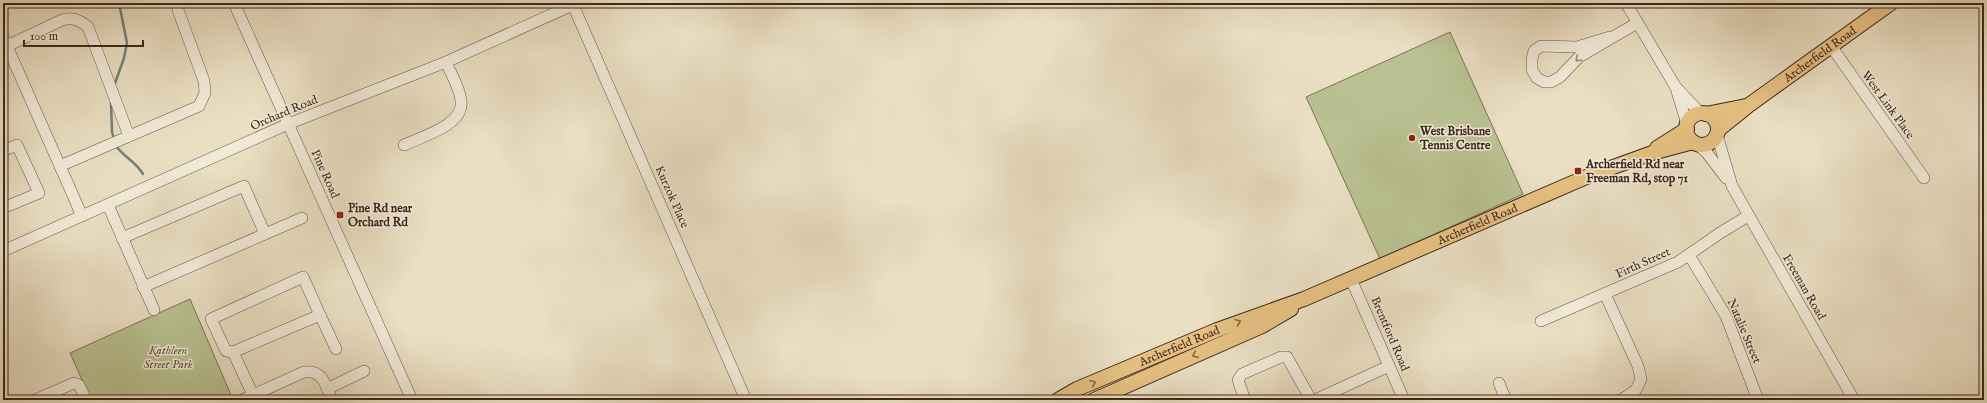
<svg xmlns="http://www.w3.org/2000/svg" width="1987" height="403" font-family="'IM FELL English',serif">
	<rect width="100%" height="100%" fill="#eadfc3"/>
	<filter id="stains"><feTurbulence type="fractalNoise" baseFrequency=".005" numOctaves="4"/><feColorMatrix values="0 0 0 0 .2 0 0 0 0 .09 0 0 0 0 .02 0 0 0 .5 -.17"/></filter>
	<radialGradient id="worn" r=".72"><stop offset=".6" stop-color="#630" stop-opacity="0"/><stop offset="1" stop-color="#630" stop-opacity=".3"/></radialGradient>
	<g fill="#b9c192" stroke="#7c7456">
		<polygon points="1450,32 1523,194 1380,259 1306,97"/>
		<polygon points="190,299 231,395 219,400 91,400 70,353"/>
	</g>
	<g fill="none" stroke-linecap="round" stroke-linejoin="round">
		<g stroke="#748176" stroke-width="2.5">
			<polyline points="114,86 124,58 127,43 119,3"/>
			<polyline points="111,103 112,132 114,139"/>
			<path d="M 116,146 C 124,157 136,162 143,174"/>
		</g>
		<g stroke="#695445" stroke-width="12">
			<g id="minor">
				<polyline points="234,3 412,400"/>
				<polyline points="1626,3 1675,86 1701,114"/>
				<polyline points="573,5 746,400"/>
				<polyline points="3,37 82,216"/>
				<polyline points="1610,37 1577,47 1541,46 1534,51 1532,59 1532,70 1537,78 1544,82 1551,82 1560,77 1579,57 1637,23"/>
				<path d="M 7,46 L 62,20 C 73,17 79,20 88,27 L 129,136"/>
				<polyline points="1831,46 1924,178"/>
				<polyline points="1676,88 1687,124"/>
				<polyline points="1717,135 1732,186 1854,400"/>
				<polyline points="1697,144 1707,153 1726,178"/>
				<path d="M 404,145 C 423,136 465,125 461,100 C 459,86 451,74 446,62"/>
				<polyline points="3,151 17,145 39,193 3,208"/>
				<polyline points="60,166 199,106 205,93 204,81 178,10"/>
				<polyline points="108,205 154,310"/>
				<polyline points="265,234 302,218"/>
				<polyline points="122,238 244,186 265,234 143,287"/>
				<polyline points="3,251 288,124 446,62 577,3"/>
				<polyline points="1689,255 1726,316 1758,400"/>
				<polyline points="1351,279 1404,400"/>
				<polyline points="1605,294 1638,366 1641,379 1636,390 1621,400"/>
				<polyline points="320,315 336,349"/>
				<polyline points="1541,321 1678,262 1720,233 1748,216"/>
				<polyline points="233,352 226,351 211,319 303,277 320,315 233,352 253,395"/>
				<polyline points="1499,383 1506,400"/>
				<polyline points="327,389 364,371"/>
				<polyline points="35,400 74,383 79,385 86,400"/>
				<path d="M 242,400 L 304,372 C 323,369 326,386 332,400"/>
				<polyline points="1245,400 1238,380 1242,374 1281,357 1287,357 1311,400"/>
				<polyline points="1315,400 1389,366"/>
			</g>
		</g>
		<g stroke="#3e261b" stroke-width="16">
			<g id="major">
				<circle cx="1702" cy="129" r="16"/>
				<polyline points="1706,114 1746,106"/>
				<path id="s1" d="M 1718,130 L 1749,105 L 1891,3"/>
				<polyline points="1657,148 1687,129"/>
				<path id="s2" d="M 1058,400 L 1077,389 L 1217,330 L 1304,299 L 1591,175 L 1652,153 L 1693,142"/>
				<polyline points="1094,400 1262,326 1291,309"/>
			</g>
		</g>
		<use href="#minor" stroke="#f1ead8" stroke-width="11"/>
		<use href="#major" stroke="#e5c082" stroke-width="14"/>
	</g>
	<defs><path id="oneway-chevron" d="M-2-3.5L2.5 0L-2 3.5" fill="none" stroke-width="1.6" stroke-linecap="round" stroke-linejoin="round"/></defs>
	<use stroke="#98887a" href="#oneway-chevron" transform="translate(1578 59) rotate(138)"/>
	<g stroke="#896b49">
		<use href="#oneway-chevron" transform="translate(1238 322) rotate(-21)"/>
		<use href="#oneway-chevron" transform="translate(1195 355) rotate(156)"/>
		<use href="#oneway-chevron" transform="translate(1093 383) rotate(-23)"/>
	</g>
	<g fill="#8f2418" stroke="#f1ead8" stroke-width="1.5">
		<circle cx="1412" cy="138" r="4"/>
		<rect x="1574" y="167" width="8" height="8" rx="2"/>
		<rect x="336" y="211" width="8" height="8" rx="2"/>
	</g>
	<g text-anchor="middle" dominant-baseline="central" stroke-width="3" stroke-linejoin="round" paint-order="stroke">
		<g font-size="12" fill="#3e261b" stroke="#f1ead8">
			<text stroke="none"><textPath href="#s1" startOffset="127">Archerfield Road</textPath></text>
			<text transform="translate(1888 105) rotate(54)">West Link Place</text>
			<text transform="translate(284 113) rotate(-23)">Orchard Road</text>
			<text transform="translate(325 174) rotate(66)">Pine Road</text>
			<text transform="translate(672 197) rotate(66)">Kurzok Place</text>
			<text stroke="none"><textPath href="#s2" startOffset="455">Archerfield Road</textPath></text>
			<text transform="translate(1643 263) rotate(-24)">Firth Street</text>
			<text transform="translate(1804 287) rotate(60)">Freeman Road</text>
			<text transform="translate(1744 331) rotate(67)">Natalie Street</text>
			<text transform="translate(1390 334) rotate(67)">Brentford Road</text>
			<text stroke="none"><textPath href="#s2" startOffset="133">Archerfield Road</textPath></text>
		</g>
		<g font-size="12" font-weight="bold" fill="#3e261b" stroke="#f1ead8" text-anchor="start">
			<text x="1420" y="131">West Brisbane<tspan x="1420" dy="14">Tennis Centre</tspan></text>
			<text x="1586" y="164">Archerfield Rd near<tspan x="1586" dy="14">Freeman Rd, stop 71</tspan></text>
			<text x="348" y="208">Pine Rd near<tspan x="348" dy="14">Orchard Rd</tspan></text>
		</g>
		<g font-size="12" font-style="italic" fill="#5d4d39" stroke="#f1ead8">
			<text x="168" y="350">Kathleen<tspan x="168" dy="14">Street Park</tspan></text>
		</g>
	</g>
	<rect width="1987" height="403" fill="none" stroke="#eadfc3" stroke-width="16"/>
	<rect x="4" y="4" width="1979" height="395" fill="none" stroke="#3e261b" stroke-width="2"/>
	<rect x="8" y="8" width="1971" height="387" fill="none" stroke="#3e261b"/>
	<path d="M24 40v6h119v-6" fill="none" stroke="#3e261b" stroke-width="2"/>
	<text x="30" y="40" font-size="12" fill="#3e261b" stroke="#f1ead8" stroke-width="3" paint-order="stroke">100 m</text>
	<rect width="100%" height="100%" filter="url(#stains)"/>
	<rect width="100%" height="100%" fill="url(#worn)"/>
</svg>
